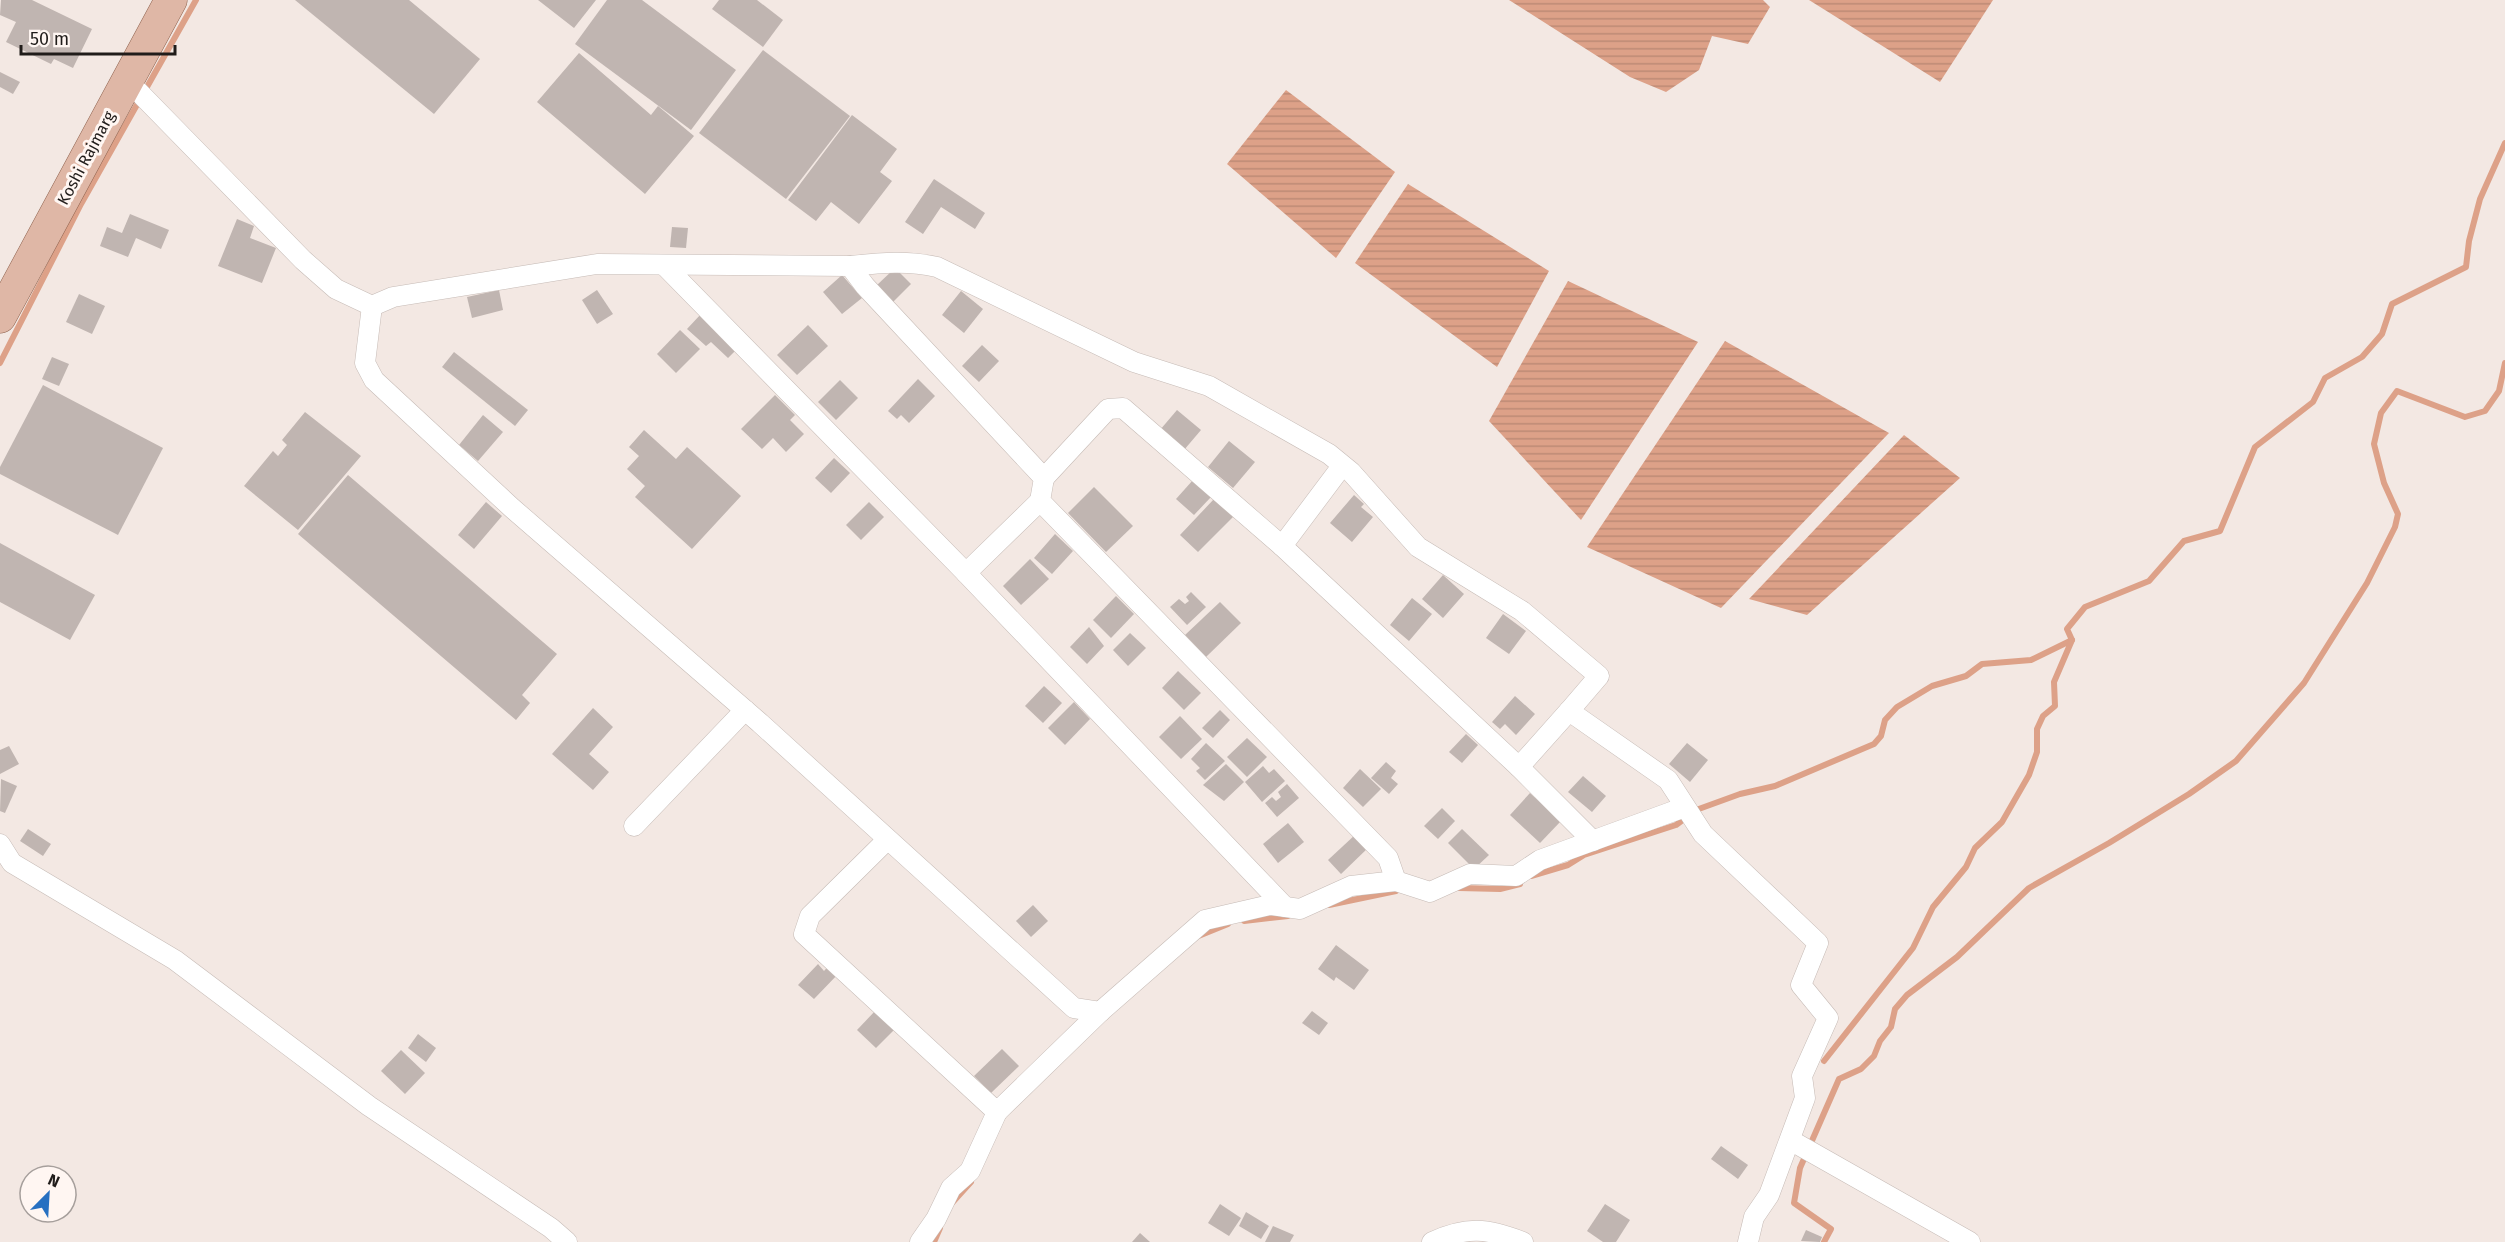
<svg xmlns="http://www.w3.org/2000/svg" width="2505" height="1242" font-family="'Fira Sans',sans-serif">
	<defs>
		<pattern id="water-rules" width="6" height="5" patternUnits="userSpaceOnUse" patternTransform="scale(1.5)"><rect width="6" height="5" fill="#dda188"/><path d="M0 2.5h6" fill="none" stroke="#bd8a75"/></pattern>
	</defs>
	<rect width="100%" height="100%" fill="#f3e8e3"/>
	<g fill="url(#water-rules)">
		<polygon points="1509,0 1763,0 1770,7 1748,44 1712,36 1699,70 1666,92 1630,77"/>
		<polygon points="1809,0 1993,0 1940,82"/>
		<polygon points="1286,90 1395,172 1336,258 1227,164"/>
		<polygon points="1408,184 1549,271 1497,367 1355,263"/>
		<polygon points="1568,281 1698,342 1581,520 1489,421"/>
		<polygon points="1725,341 1889,433 1721,608 1587,547"/>
		<polygon points="1904,435 1960,478 1807,615 1749,599"/>
	</g>
	<g fill="none" stroke-linecap="round" stroke-linejoin="round">
		<g stroke="#dda188" stroke-width="6">
			<polyline points="0,363 81,204 196,0"/>
			<polyline points="1531,876 1568,865 1584,855 1676,825 1696,810 1740,794 1775,786 1874,744 1881,736 1885,720 1897,707 1932,686 1966,676 1982,664 2031,660 2072,640 2067,629 2085,607 2149,581 2184,541 2220,531 2255,447 2313,402 2325,378 2362,357 2382,334 2392,304 2466,267 2469,241 2480,199 2505,143"/>
			<polyline points="1459,888 1500,889 1520,884"/>
			<polyline points="1329,905 1396,891"/>
			<polyline points="1244,921 1288,916"/>
			<polyline points="1196,937 1228,924"/>
			<polyline points="1824,1061 1913,948 1933,907 1966,867 1975,848 2002,822 2029,775 2037,752 2037,729 2043,716 2055,706 2054,682 2072,640"/>
			<polyline points="952,1203 971,1182"/>
			<polyline points="934,1242 940,1228"/>
			<polyline points="1824,1242 1831,1229 1794,1203 1800,1168 1839,1079 1861,1069 1874,1056 1880,1041 1891,1027 1895,1009 1907,995 1957,957 2029,888 2109,843 2189,794 2236,761 2304,683 2367,583 2395,527 2398,514 2384,483 2374,444 2381,413 2397,391 2465,417 2485,411 2499,391 2505,363"/>
		</g>
	</g>
	<g fill="#c0b5b1">
		<polygon points="1,0 32,0 92,29 73,68 54,59 51,64 6,42 16,22 0,15"/>
		<polygon points="295,0 409,0 480,59 434,114"/>
		<polygon points="538,0 596,0 574,28"/>
		<polygon points="607,0 642,0 736,70 691,130 575,44"/>
		<polygon points="719,0 757,0 783,20 763,47 712,9"/>
		<polygon points="763,50 850,116 786,199 699,133"/>
		<polygon points="579,53 651,115 658,106 694,136 645,194 537,102"/>
		<polygon points="0,72 20,82 13,94 0,87"/>
		<polygon points="852,115 897,149 880,172 892,181 859,224 831,202 816,221 788,200"/>
		<polygon points="934,179 985,213 975,229 941,207 923,234 905,222"/>
		<polygon points="130,214 169,230 161,249 136,238 128,257 100,246 107,227 122,233"/>
		<polygon points="237,219 254,226 250,238 276,248 262,283 218,266"/>
		<polygon points="672,227 688,228 686,248 670,247"/>
		<polygon points="895,268 911,284 892,303 876,286"/>
		<polygon points="842,275 862,298 842,314 823,292"/>
		<polygon points="499,290 503,310 472,318 467,297"/>
		<polygon points="597,290 613,314 597,324 582,300"/>
		<polygon points="961,291 983,309 964,333 942,315"/>
		<polygon points="79,294 105,306 92,334 66,322"/>
		<polygon points="701,314 737,349 728,358 711,342 706,346 687,329"/>
		<polygon points="808,325 828,346 797,375 777,355"/>
		<polygon points="680,330 700,349 676,373 657,354"/>
		<polygon points="982,345 999,361 979,382 962,366"/>
		<polygon points="454,352 528,410 515,426 442,367"/>
		<polygon points="52,357 69,364 59,386 42,379"/>
		<polygon points="918,379 935,396 909,423 901,415 897,419 888,411"/>
		<polygon points="840,380 858,398 836,420 818,402"/>
		<polygon points="43,385 163,448 118,535 0,474 0,467"/>
		<polygon points="775,395 795,415 790,420 804,434 786,452 773,438 762,449 741,429"/>
		<polygon points="1177,410 1201,430 1184,450 1160,430"/>
		<polygon points="305,412 361,456 298,530 244,486 273,451 278,456 287,445 282,440"/>
		<polygon points="483,415 503,432 478,461 459,445"/>
		<polygon points="644,430 676,459 687,447 741,496 692,549 635,497 645,486 627,469 639,456 629,447"/>
		<polygon points="1229,441 1255,462 1233,488 1208,467"/>
		<polygon points="834,458 850,473 831,493 815,478"/>
		<polygon points="348,475 557,654 522,695 530,703 516,720 298,534"/>
		<polygon points="1193,480 1211,497 1194,515 1176,499"/>
		<polygon points="1094,487 1133,526 1106,552 1068,513"/>
		<polygon points="1354,495 1364,504 1361,507 1373,517 1352,542 1330,523"/>
		<polygon points="1214,499 1233,517 1198,552 1180,535"/>
		<polygon points="486,502 502,516 474,549 458,535"/>
		<polygon points="869,502 884,517 861,540 846,525"/>
		<polygon points="1055,534 1073,551 1052,574 1034,558"/>
		<polygon points="0,543 95,595 70,640 0,602"/>
		<polygon points="1030,559 1049,579 1021,605 1003,586"/>
		<polygon points="1443,575 1464,594 1443,618 1422,599"/>
		<polygon points="1191,592 1206,607 1187,625 1170,607 1179,599 1185,604 1189,601 1186,597"/>
		<polygon points="1116,596 1134,614 1111,638 1093,620"/>
		<polygon points="1412,598 1432,614 1409,641 1390,625"/>
		<polygon points="1220,602 1241,623 1206,657 1185,635"/>
		<polygon points="1503,614 1526,631 1509,654 1486,638"/>
		<polygon points="1089,627 1104,646 1087,664 1070,647"/>
		<polygon points="1130,633 1146,648 1128,666 1113,650"/>
		<polygon points="1178,671 1201,693 1184,710 1162,688"/>
		<polygon points="1044,686 1062,703 1043,723 1025,706"/>
		<polygon points="1515,696 1535,714 1516,735 1505,724 1500,729 1492,722"/>
		<polygon points="1074,702 1090,719 1065,745 1048,728"/>
		<polygon points="593,708 613,727 589,754 609,772 593,790 552,754"/>
		<polygon points="1220,710 1230,720 1213,738 1202,728"/>
		<polygon points="1180,716 1202,739 1181,759 1159,737"/>
		<polygon points="1466,734 1478,745 1462,763 1449,752"/>
		<polygon points="1247,738 1267,757 1247,777 1227,757"/>
		<polygon points="1206,743 1225,761 1205,780 1196,771 1200,768 1191,759"/>
		<polygon points="1687,743 1708,760 1690,782 1669,764"/>
		<polygon points="9,746 19,764 0,774 0,750"/>
		<polygon points="1386,762 1396,771 1391,778 1398,784 1389,794 1371,778"/>
		<polygon points="1226,764 1244,782 1224,801 1203,785"/>
		<polygon points="1263,766 1269,773 1274,769 1285,781 1262,802 1245,782"/>
		<polygon points="1360,769 1381,789 1363,807 1343,788"/>
		<polygon points="1583,776 1606,796 1592,812 1568,792"/>
		<polygon points="1,779 17,786 5,813 0,811"/>
		<polygon points="1287,784 1299,798 1277,817 1265,803 1272,797 1276,801 1281,797 1278,792"/>
		<polygon points="1530,793 1561,821 1540,843 1510,815"/>
		<polygon points="1442,808 1455,821 1438,839 1424,826"/>
		<polygon points="1288,823 1304,842 1278,863 1263,844"/>
		<polygon points="28,829 51,844 43,856 20,841"/>
		<polygon points="1462,829 1489,855 1474,869 1448,843"/>
		<polygon points="1356,834 1369,847 1341,874 1328,860"/>
		<polygon points="1033,905 1048,921 1031,937 1016,921"/>
		<polygon points="1336,945 1369,970 1354,990 1336,977 1334,981 1318,969"/>
		<polygon points="831,963 840,972 814,999 798,985 818,964 824,971"/>
		<polygon points="876,1010 895,1029 876,1048 857,1030"/>
		<polygon points="1312,1011 1328,1023 1319,1035 1302,1023"/>
		<polygon points="418,1034 436,1048 426,1062 408,1048"/>
		<polygon points="1002,1049 1019,1066 991,1093 974,1076"/>
		<polygon points="401,1050 425,1073 405,1094 381,1071"/>
		<polygon points="1721,1146 1748,1165 1738,1179 1711,1159"/>
		<polygon points="1220,1204 1241,1218 1229,1236 1208,1223"/>
		<polygon points="1605,1204 1630,1220 1616,1242 1603,1242 1587,1231"/>
		<polygon points="1246,1212 1269,1226 1261,1239 1239,1226"/>
		<polygon points="1273,1226 1294,1235 1290,1242 1265,1242"/>
		<polygon points="1806,1230 1822,1237 1820,1242 1801,1241"/>
		<polygon points="1140,1233 1150,1242 1132,1242"/>
	</g>
	<g fill="none" stroke-linecap="round" stroke-linejoin="round">
		<g stroke="#c6bbb6" stroke-width="21">
			<g id="minor">
				<path d="M 128,81 L 303,260 L 336,289 L 372,306 L 393,297 L 597,264 L 850,266 C 880,263 907,260 937,267 L 1134,362 L 1209,386 L 1329,454 L 1351,472 L 1418,547 L 1522,611 L 1599,676 L 1569,711 L 1668,780 L 1703,834 L 1818,943 L 1801,985 L 1828,1018 L 1802,1076 L 1805,1098 L 1769,1195 L 1754,1217 L 1748,1242"/>
				<polyline points="664,265 966,573"/>
				<polyline points="850,266 865,286 1044,478 1040,501 1388,858 1396,881"/>
				<polyline points="372,306 365,363 374,380 512,508 760,723 1074,1008 1100,1012 1205,920 1270,905 1300,909 1351,886 1396,881 1430,892 1470,874 1516,876 1540,860 1685,807"/>
				<polyline points="1044,478 1108,409 1123,408 1282,546 1342,466"/>
				<polyline points="1040,501 966,573 1285,907"/>
				<polyline points="1282,546 1519,767 1569,711"/>
				<polyline points="1519,767 1593,841"/>
				<polyline points="634,826 745,710"/>
				<polyline points="887,840 810,916 804,934 997,1112 1100,1012"/>
				<polyline points="0,844 12,863 175,960 369,1106 551,1228 567,1242"/>
				<polyline points="1790,1140 1970,1242"/>
				<polyline points="920,1242 936,1219 951,1188 970,1171 997,1112"/>
				<path d="M 1432,1242 C 1467,1226 1487,1228 1523,1242"/>
			</g>
		</g>
		<g stroke="#8e624e" stroke-width="33">
			<polyline id="primary" points="0,317 171,0"/>
		</g>
		<use href="#minor" stroke="#fff" stroke-width="20"/>
		<use href="#primary" stroke="#dfb7a6" stroke-width="32"/>
	</g>
	<g text-anchor="middle" dominant-baseline="central" stroke-width="6" stroke-linejoin="round" paint-order="stroke">
		<g font-size="16" fill="#201c1a" stroke="#fff6f2">
			<text transform="translate(86 158) rotate(-62)">Koshi Rajmarg</text>
		</g>
	</g>
	<g transform="translate(48 1194) rotate(24)"><circle r="28" fill="#fff6f2" stroke="#a69f9c" stroke-width="1.5"/>
	<path d="M0-4.5L10 22L0 15L-10 22Z" fill="#2770c1"/>
	<text y="-9" font-size="16" font-weight="bold" text-anchor="middle" fill="#201c1a">N</text>
	</g>
	<path d="M21 45v9h154v-9" fill="none" stroke="#201c1a" stroke-width="3"/>
	<text x="30" y="45" font-size="18" fill="#201c1a" stroke="#fff6f2" stroke-width="4.5" paint-order="stroke">50 m</text>
</svg>
